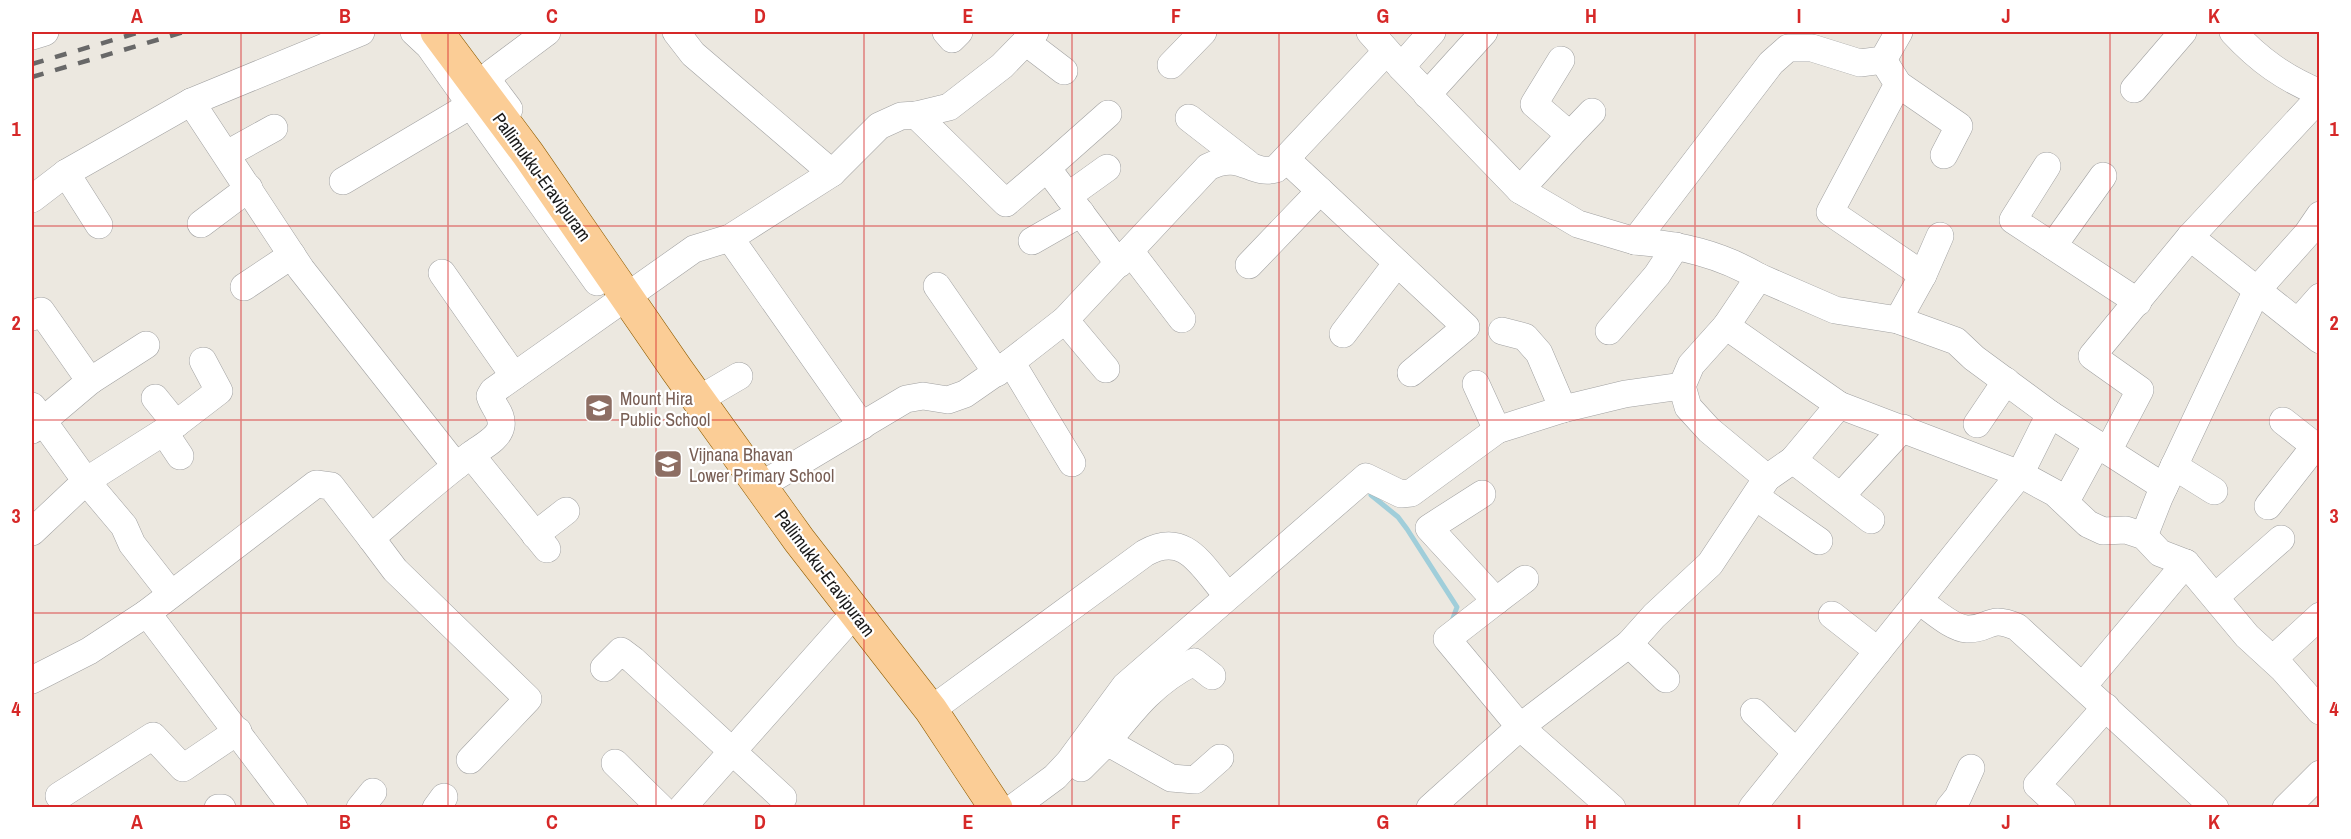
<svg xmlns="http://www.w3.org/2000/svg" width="2351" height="839" font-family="'Archivo Narrow',sans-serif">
	<rect width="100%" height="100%" fill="#ece8e0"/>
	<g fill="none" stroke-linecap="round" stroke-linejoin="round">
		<polyline stroke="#a0ceda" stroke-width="5" points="1371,495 1398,517 1407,529 1457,607 1452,621"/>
		<g stroke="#a1a1a1" stroke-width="28">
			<g id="minor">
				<polyline points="414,32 429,46 597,282"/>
				<polyline points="676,32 693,54 832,173"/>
				<polyline points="946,32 952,39 959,32"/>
				<polyline points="1370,32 1401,67 1520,190 1578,224 1635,241"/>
				<path d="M 2233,32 C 2259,60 2284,78 2320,93"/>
				<polyline points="32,36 45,32"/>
				<polyline points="1026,42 1064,71"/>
				<polyline points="1883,60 1898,84 1830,212 1923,275 1898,320"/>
				<polyline points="1171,65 1203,32"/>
				<polyline points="1401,67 1432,32"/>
				<polyline points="1898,84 1959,126 1944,155"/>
				<polyline points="2134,89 2183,32"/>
				<polyline points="1427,95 1484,32"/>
				<polyline points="191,102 301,269 456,466"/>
				<polyline points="509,109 491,85 492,73 547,32"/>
				<polyline points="1108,114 1047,168 1119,264"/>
				<polyline points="916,115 1006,203 1047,168"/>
				<polyline points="1189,118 1247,163"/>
				<polyline points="1570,135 1592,112"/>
				<polyline points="227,154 274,128"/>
				<polyline points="1286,159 1466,327 1411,373"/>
				<polyline points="2047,166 2013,220 2138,302"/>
				<polyline points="66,173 99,225"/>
				<polyline points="343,181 471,105"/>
				<polyline points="1520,190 1570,135 1534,104 1561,60"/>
				<polyline points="1068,196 1107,168"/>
				<polyline points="32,199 66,173 191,102 361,32"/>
				<polyline points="201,224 249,188"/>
				<polyline points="2190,237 2320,340"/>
				<polyline points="730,238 862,426"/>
				<polyline points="1032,241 1081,213"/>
				<polyline points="2053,246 2103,176"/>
				<polyline points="1130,251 1182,319"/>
				<polyline points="1249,265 1320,191"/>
				<polyline points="442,273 514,376"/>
				<polyline points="1923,275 1940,236"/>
				<polyline points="1759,277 1835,310 1898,320 1956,341 1974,358 2050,414 2164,487"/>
				<polyline points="937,286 997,373"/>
				<polyline points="244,287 292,255"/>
				<polyline points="32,317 41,311 90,381 146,345"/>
				<polyline points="1065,320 1106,369"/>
				<polyline points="2298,322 2320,297"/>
				<polyline points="1726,326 1839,405 2020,474 2055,493 2088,524 2103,531 2126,530 2144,536 2160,553 2186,563 2247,636 2283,669 2320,711"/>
				<polyline points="1502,331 1525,337 1539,353 1563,409"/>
				<polyline points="1609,331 1657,275 1676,246"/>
				<polyline points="1343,334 1397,263"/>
				<polyline points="1011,362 1072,463"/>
				<polyline points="1476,384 1497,430"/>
				<polyline points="155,398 176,424"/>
				<polyline points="698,400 739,376"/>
				<polyline points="32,406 86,481 124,526 132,544 171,594"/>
				<polyline points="2283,421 2320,450"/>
				<polyline points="1977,424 2006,381"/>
				<polyline points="32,430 90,381"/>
				<polyline points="164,432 180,456"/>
				<polyline points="2108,451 2140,390 2092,356 2190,237 2320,97"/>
				<polyline points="471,455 547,549"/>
				<polyline points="1793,460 1871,520"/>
				<polyline points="2174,466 2214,491"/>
				<polyline points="1767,478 1793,460 1839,405"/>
				<path d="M 760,486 L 906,399 L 923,396 L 948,400 L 965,394 L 1011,362 L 1065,320 L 1208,167 C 1242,150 1250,176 1276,169 L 1386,52"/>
				<polyline points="1482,494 1429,528 1496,601 1447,639 1520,727 1612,808"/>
				<polyline points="1841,496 1903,428"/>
				<polyline points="1756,497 1819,541"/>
				<polyline points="2066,501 2097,444"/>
				<polyline points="2268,506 2315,446"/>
				<polyline points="32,532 86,481 176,424 219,391 203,361"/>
				<polyline points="535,535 566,511"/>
				<polyline points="2144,536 2159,498 2257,290 2307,234 2320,215"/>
				<polyline points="371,538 395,570 528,699 470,760"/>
				<polyline points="2215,597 2281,539"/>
				<polyline points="1496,601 1525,579"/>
				<path d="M 1919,601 C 1932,609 1951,628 1967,629 C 1990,630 1988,614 2017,627 L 2215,808"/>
				<polyline points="147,613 294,808"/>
				<polyline points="1832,615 1878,651"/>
				<polyline points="1629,644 1666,679"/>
				<polyline points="2273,659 2320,616"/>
				<polyline points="604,668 621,651 633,660 783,798"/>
				<path d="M 32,680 L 89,651 L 147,613 L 316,484 L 331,486 L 371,538 C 404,510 436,480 472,454 C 481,447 499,439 501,426 C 503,414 493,407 490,396 L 493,391 L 694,249 L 730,238 L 832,173 L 879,126 L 901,116 L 916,115 L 949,107 L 1002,66 L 1035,32"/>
				<polyline points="2083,686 2186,563"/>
				<path d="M 931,710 L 1145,553 C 1186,530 1202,567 1227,595"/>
				<polyline points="1754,712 1796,752"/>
				<path d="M 1107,742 C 1134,708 1155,681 1194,662 L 1212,676"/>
				<polyline points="615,763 661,808"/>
				<polyline points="1081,768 1107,742 1171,778 1195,780 1220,758"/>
				<polyline points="59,796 153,736 183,768 238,731"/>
				<polyline points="218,808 222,808"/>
				<polyline points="360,808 373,792"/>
				<polyline points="436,808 444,797"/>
				<polyline points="682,808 855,613"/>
				<polyline points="1013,808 1055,777 1069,762 1125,686 1366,477 1401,494 1411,493 1497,430 1563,409 1625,394 1682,386"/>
				<path d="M 1430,808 L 1520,727 L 1629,644 L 1654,616 L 1710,564 L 1767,478 L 1709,430 L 1688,407 L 1682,386 L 1691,365 L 1726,326 L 1759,277 C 1720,254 1680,245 1635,241 L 1771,63 L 1788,48 L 1812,48 L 1860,63 L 1883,60 L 1899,32"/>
				<polyline points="1752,808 2020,474 2050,414"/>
				<polyline points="1949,808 1958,797 1971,768"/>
				<polyline points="2062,808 2037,785 2106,707"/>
				<polyline points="2286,808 2320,774"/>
			</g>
		</g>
		<g stroke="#905d01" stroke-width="34">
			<polyline id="major" points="437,32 528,154 677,370 799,540 931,710 996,808"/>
		</g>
		<use href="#minor" stroke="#fff" stroke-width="27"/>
		<use href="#major" stroke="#fbcd96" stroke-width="33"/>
		<g stroke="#686868" stroke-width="4.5" stroke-dasharray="12 12" stroke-linecap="butt">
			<polyline points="32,64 140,32"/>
			<polyline points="32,77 184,32"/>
		</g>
	</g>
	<path fill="none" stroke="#d62828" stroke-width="1.5" stroke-opacity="0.55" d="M 241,32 L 241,808M 448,32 L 448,808M 656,32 L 656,808M 864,32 L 864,808M 1072,32 L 1072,808M 1279,32 L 1279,808M 1487,32 L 1487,808M 1695,32 L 1695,808M 1903,32 L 1903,808M 2110,32 L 2110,808M 32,226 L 2320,226M 32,420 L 2320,420M 32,613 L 2320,613"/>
	<defs>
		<g id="school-square" transform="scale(1.5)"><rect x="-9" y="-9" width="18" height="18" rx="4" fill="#8d6e63" stroke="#fff"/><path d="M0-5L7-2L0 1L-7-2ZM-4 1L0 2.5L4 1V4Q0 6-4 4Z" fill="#fff"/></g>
	</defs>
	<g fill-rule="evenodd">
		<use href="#school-square" x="599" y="408"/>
		<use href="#school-square" x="668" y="464"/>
	</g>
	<g text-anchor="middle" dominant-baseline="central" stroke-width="4.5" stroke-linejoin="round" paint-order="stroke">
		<g font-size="18" fill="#1a1a1a" stroke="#fff">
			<text transform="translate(542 177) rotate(54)">Pallimukku-Eravipuram</text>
			<text transform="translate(825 573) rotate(53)">Pallimukku-Eravipuram</text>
		</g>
		<g font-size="18" fill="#785e54" stroke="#fff" text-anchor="start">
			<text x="620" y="398">Mount Hira<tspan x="620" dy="21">Public School</tspan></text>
			<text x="689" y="454">Vijnana Bhavan<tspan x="689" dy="21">Lower Primary School</tspan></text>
		</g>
	</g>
	<rect width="2351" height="839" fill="none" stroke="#ffffff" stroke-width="66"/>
	<rect x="33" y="33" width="2285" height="773" fill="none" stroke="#d62828" stroke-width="2"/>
	<g font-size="20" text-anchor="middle" font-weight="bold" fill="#d62828">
		<text x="137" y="23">A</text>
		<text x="345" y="23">B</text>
		<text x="552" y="23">C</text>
		<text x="760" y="23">D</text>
		<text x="968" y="23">E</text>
		<text x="1176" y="23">F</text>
		<text x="1383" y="23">G</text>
		<text x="1591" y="23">H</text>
		<text x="1799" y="23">I</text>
		<text x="2006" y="23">J</text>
		<text x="2214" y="23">K</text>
		<text x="16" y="136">1</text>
		<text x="2334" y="136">1</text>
		<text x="16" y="330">2</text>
		<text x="2334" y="330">2</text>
		<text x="16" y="523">3</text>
		<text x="2334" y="523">3</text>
		<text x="16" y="716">4</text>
		<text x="2334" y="716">4</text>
		<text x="137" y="829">A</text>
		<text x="345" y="829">B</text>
		<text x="552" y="829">C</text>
		<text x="760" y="829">D</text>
		<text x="968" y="829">E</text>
		<text x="1176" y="829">F</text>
		<text x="1383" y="829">G</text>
		<text x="1591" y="829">H</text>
		<text x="1799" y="829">I</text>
		<text x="2006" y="829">J</text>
		<text x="2214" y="829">K</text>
	</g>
</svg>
